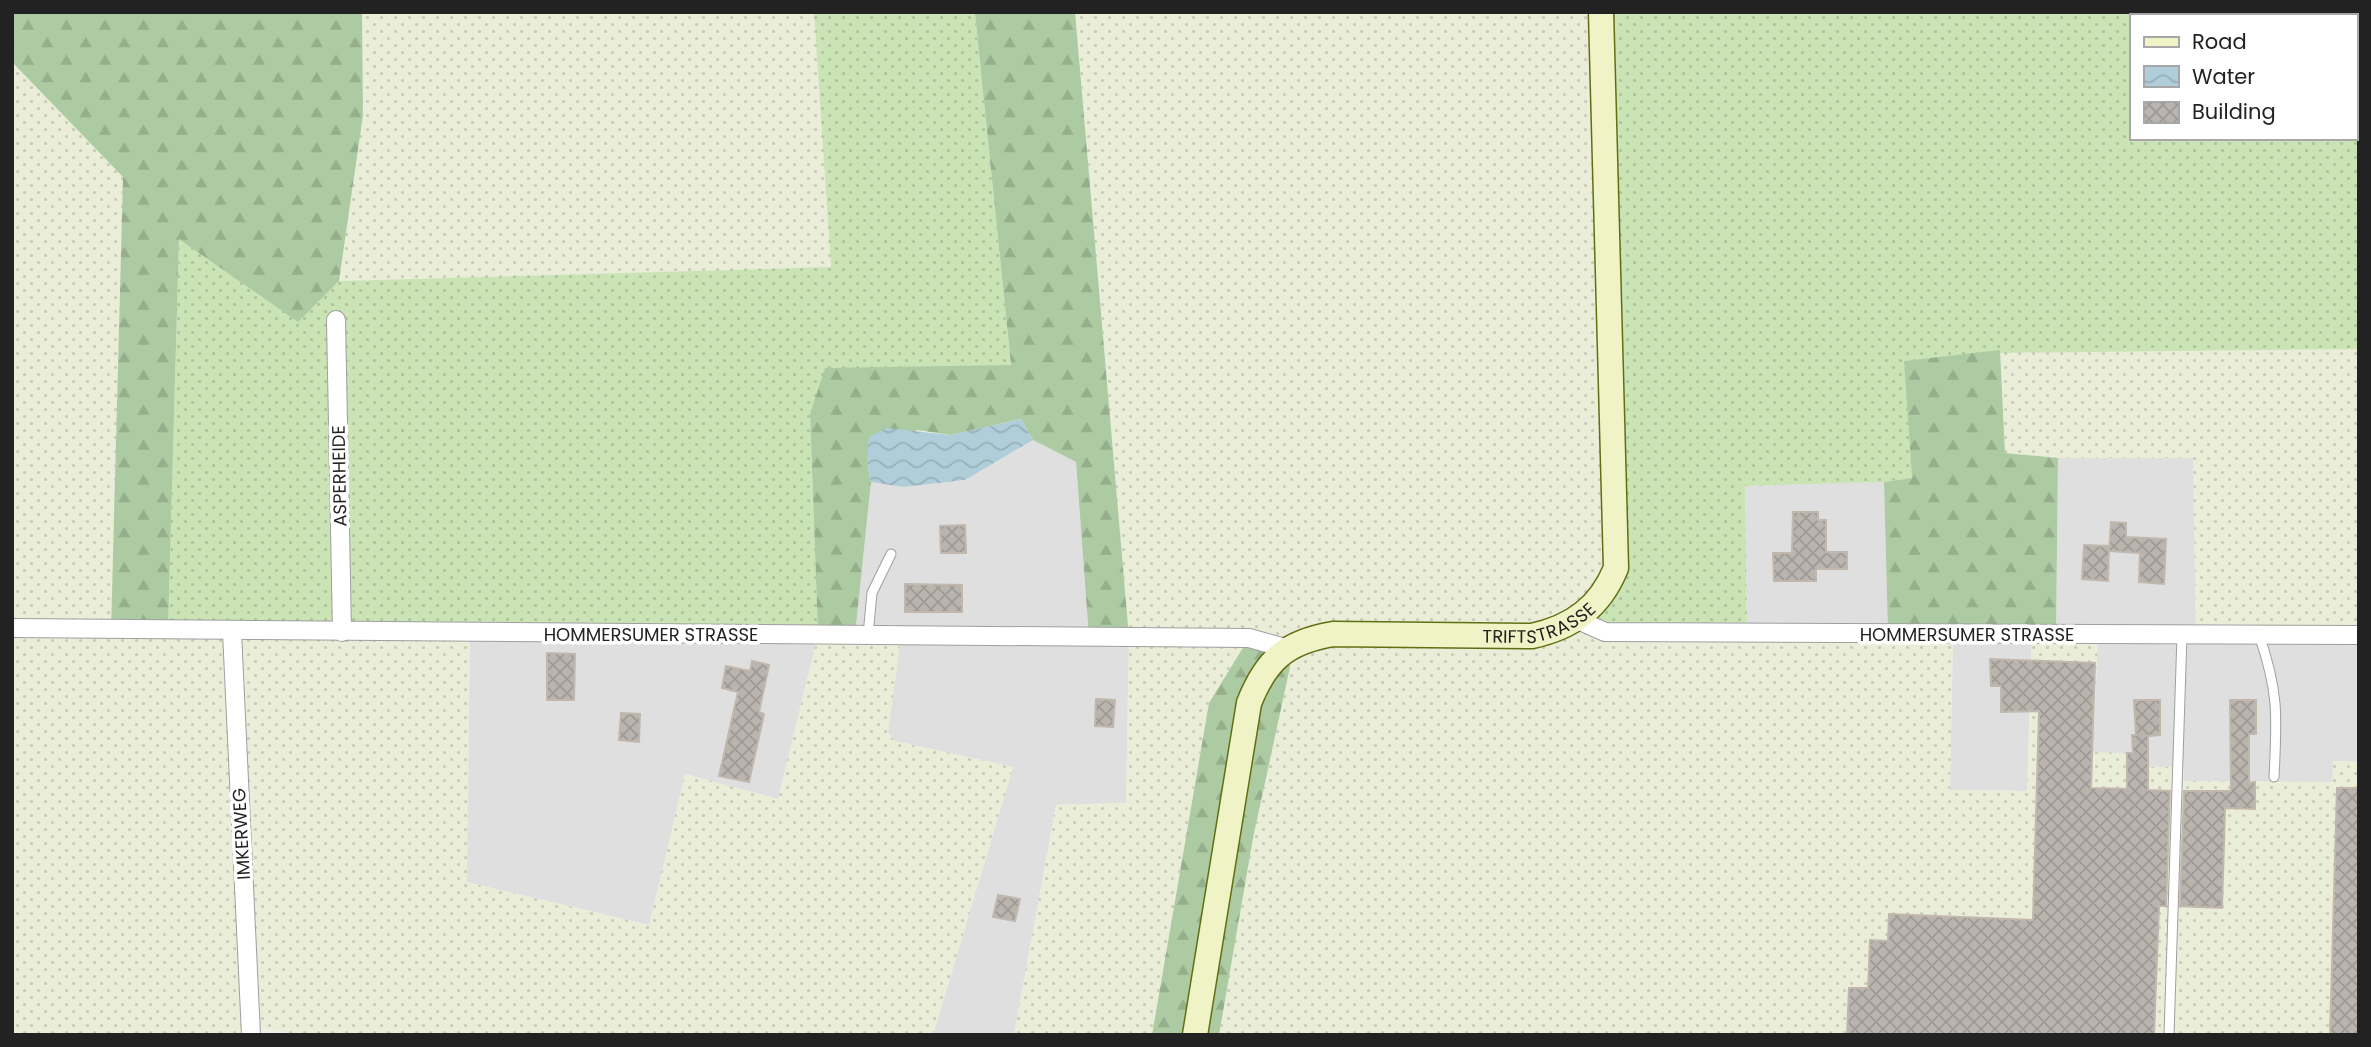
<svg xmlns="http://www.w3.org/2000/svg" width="2371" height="1047" font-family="Poppins,sans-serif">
	<defs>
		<pattern id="farmland-dots" width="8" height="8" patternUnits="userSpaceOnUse" patternTransform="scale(1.75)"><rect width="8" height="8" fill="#eaedd7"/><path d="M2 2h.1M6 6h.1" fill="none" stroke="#c8cbb8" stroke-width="1.8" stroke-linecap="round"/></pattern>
		<pattern id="grass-dots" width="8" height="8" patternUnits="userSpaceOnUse" patternTransform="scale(1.75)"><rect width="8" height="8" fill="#cbe4b6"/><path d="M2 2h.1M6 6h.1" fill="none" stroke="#aec39c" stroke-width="1.8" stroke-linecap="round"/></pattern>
		<pattern id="forest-firs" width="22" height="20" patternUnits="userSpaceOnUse" patternTransform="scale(1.75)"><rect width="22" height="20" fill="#adcba3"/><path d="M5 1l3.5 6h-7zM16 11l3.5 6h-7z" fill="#95ae8c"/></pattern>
		<pattern id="water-waves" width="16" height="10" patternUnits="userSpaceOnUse" patternTransform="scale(1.75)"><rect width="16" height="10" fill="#afced9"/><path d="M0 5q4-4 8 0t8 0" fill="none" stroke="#96b1ba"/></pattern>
		<pattern id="building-cross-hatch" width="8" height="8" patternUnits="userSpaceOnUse" patternTransform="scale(1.75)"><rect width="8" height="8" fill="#bab4af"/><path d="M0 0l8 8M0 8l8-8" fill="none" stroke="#a09a96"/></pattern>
	</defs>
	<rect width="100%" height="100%" fill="#f1efe9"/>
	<g fill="#dfdfdf">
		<polygon points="1033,440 1076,462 1089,636 1129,637 1126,803 1056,805 1014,1035 933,1035 1013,767 895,741 888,732 901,636 855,635 871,482 903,487 965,480"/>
		<polygon points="2058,458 2193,458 2196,634 2359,635 2359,762 2333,761 2333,782 2184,781 2184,767 2148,767 2148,754 2093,753 2098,635 2056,634"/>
		<polygon points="1884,482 1888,634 1747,634 1745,485"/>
		<polygon points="470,632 818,635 778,799 685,774 650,925 466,882"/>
		<polygon points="1953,634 2032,634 2027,791 1950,790"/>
	</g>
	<g fill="url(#farmland-dots)">
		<polygon points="362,12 814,12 831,267 339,281 363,115"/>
		<polygon points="1075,12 1601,12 1616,568 1578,620 1953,634 1950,790 2027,791 2032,634 2098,634 2093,752 2148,754 2148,767 2184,767 2184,781 2332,782 2333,761 2359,762 2359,1035 1219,1035 1253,838 1290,667 1209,703 1152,1035 1014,1035 1056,805 1126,803 1129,637"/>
		<polygon points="12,62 123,177 111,630 470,632 467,882 649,925 685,774 778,799 818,635 901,636 888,732 895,741 1013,767 933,1035 301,1035 251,1026 251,1035 12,1035"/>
		<polygon points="2359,349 2359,635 2196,635 2193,458 2058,458 2005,453 2000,353"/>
	</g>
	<g fill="url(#grass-dots)" fill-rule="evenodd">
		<polygon points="814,12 978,12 975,14 1011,366 810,414 818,635 168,631 179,238 298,321 339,281 831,267"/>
		<path d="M 1601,12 L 2359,12 L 2359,349 L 2000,353 L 1905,361 L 1912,478 L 1884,482 L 1745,486 L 1747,634 L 1605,632 L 1578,620 L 1609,586 ZM 2131,16 L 2355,16 L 2355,138 L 2131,138 Z"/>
	</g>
	<g fill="url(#forest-firs)">
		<polygon points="12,12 362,12 363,115 339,281 298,322 179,239 168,631 111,630 123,177 12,62"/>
		<polygon points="978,12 1075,12 1129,637 1089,637 1076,462 1033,440 1021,419 951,435 917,430 867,463 871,482 855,635 818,635 810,414 825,368 1011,365 975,14"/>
		<polygon points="2000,350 2005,453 2058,458 2056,634 1888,634 1884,482 1912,478 1904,361"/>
		<polygon points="1249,638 1289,649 1290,667 1253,838 1219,1035 1152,1035 1209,703"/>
	</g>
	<polygon fill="url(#water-waves)" points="1021,419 1033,440 965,480 903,487 871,482 867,463 869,437 886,428 951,435"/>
	<g fill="url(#building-cross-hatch)" stroke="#c1b7ad" stroke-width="2">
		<polygon points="1793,512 1818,512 1818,520 1826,520 1826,552 1847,552 1847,569 1816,569 1816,581 1774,581 1773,553 1792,553"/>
		<polygon points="2111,522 2126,523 2126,537 2166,539 2164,584 2139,582 2140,553 2109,551"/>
		<polygon points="965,525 966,553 941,553 940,526"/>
		<polygon points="2084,545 2109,546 2108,581 2082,579"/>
		<polygon points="905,584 962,585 962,612 905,612"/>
		<polygon points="547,653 575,654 574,700 547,700"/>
		<polygon points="1990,659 2095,663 2091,788 2127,789 2127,753 2133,753 2132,735 2136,735 2134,700 2160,700 2160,735 2148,736 2148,790 2170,791 2166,906 2159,906 2154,1035 1847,1035 1849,988 1868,988 1870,940 1888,941 1889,914 2033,920 2039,711 2001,712 2001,686 1991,686"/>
		<polygon points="752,661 769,665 759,712 764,714 749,782 719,776 738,692 722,688 726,666 750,671"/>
		<polygon points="1096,699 1115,700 1113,727 1095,726"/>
		<polygon points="2230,700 2256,700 2256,734 2249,734 2249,783 2255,782 2255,809 2225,808 2222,908 2180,906 2184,791 2231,791"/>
		<polygon points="621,713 640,714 639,742 619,740"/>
		<polygon points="2337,788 2359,788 2359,1035 2330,1035"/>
		<polygon points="998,895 1020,899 1015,921 993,917"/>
	</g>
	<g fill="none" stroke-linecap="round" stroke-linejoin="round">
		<g stroke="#9f9f9f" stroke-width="11">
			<g id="lane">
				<polyline points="868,635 872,593 891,554"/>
				<path d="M 2259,635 C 2279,692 2277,718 2274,777"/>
				<polyline points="2169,1035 2182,635"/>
			</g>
		</g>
		<g stroke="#9f9f9f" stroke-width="20">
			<g id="street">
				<polyline points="336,320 342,632"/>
				<polyline points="1578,620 1605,632 2359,635"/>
				<polyline points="12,628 1249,638 1289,649"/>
				<polyline points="232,632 251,1035"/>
			</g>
		</g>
		<g stroke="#616f12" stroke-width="27">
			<g id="secondary">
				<path id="s1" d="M 1195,1035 L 1249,703 C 1266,660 1286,642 1333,634 L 1532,636 C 1573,627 1600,607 1616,568 L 1601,12"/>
			</g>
		</g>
		<use href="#lane" stroke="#fff" stroke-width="9"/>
		<use href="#street" stroke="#fff" stroke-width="18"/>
		<use href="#secondary" stroke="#eff3c5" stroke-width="24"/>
	</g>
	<g text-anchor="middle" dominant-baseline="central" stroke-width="7" stroke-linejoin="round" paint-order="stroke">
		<g font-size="18" fill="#222" stroke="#fff">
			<text transform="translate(339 476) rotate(-91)">ASPERHEIDE</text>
			<text stroke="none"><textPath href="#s1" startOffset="660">TRIFTSTRASSE</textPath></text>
			<text x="651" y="634">HOMMERSUMER STRASSE</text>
			<text x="1967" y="634">HOMMERSUMER STRASSE</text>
			<text transform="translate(241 834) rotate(-93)">IMKERWEG</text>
		</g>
	</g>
	<rect width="2371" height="1047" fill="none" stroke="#222222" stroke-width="28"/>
	<rect x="2130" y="14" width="228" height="126" fill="#ffffff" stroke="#a7a7a7" stroke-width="2"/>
	<rect x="2144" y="37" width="35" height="10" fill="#eff3c5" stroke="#a7a7a7" stroke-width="2"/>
	<text x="2192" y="49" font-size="21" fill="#222222">Road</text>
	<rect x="2144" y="66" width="35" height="21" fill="url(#water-waves)" stroke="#a7a7a7" stroke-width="2"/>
	<text x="2192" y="84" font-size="21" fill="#222222">Water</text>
	<rect x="2144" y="102" width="35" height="21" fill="url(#building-cross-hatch)" stroke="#a7a7a7" stroke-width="2"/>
	<text x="2192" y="119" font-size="21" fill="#222222">Building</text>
</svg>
